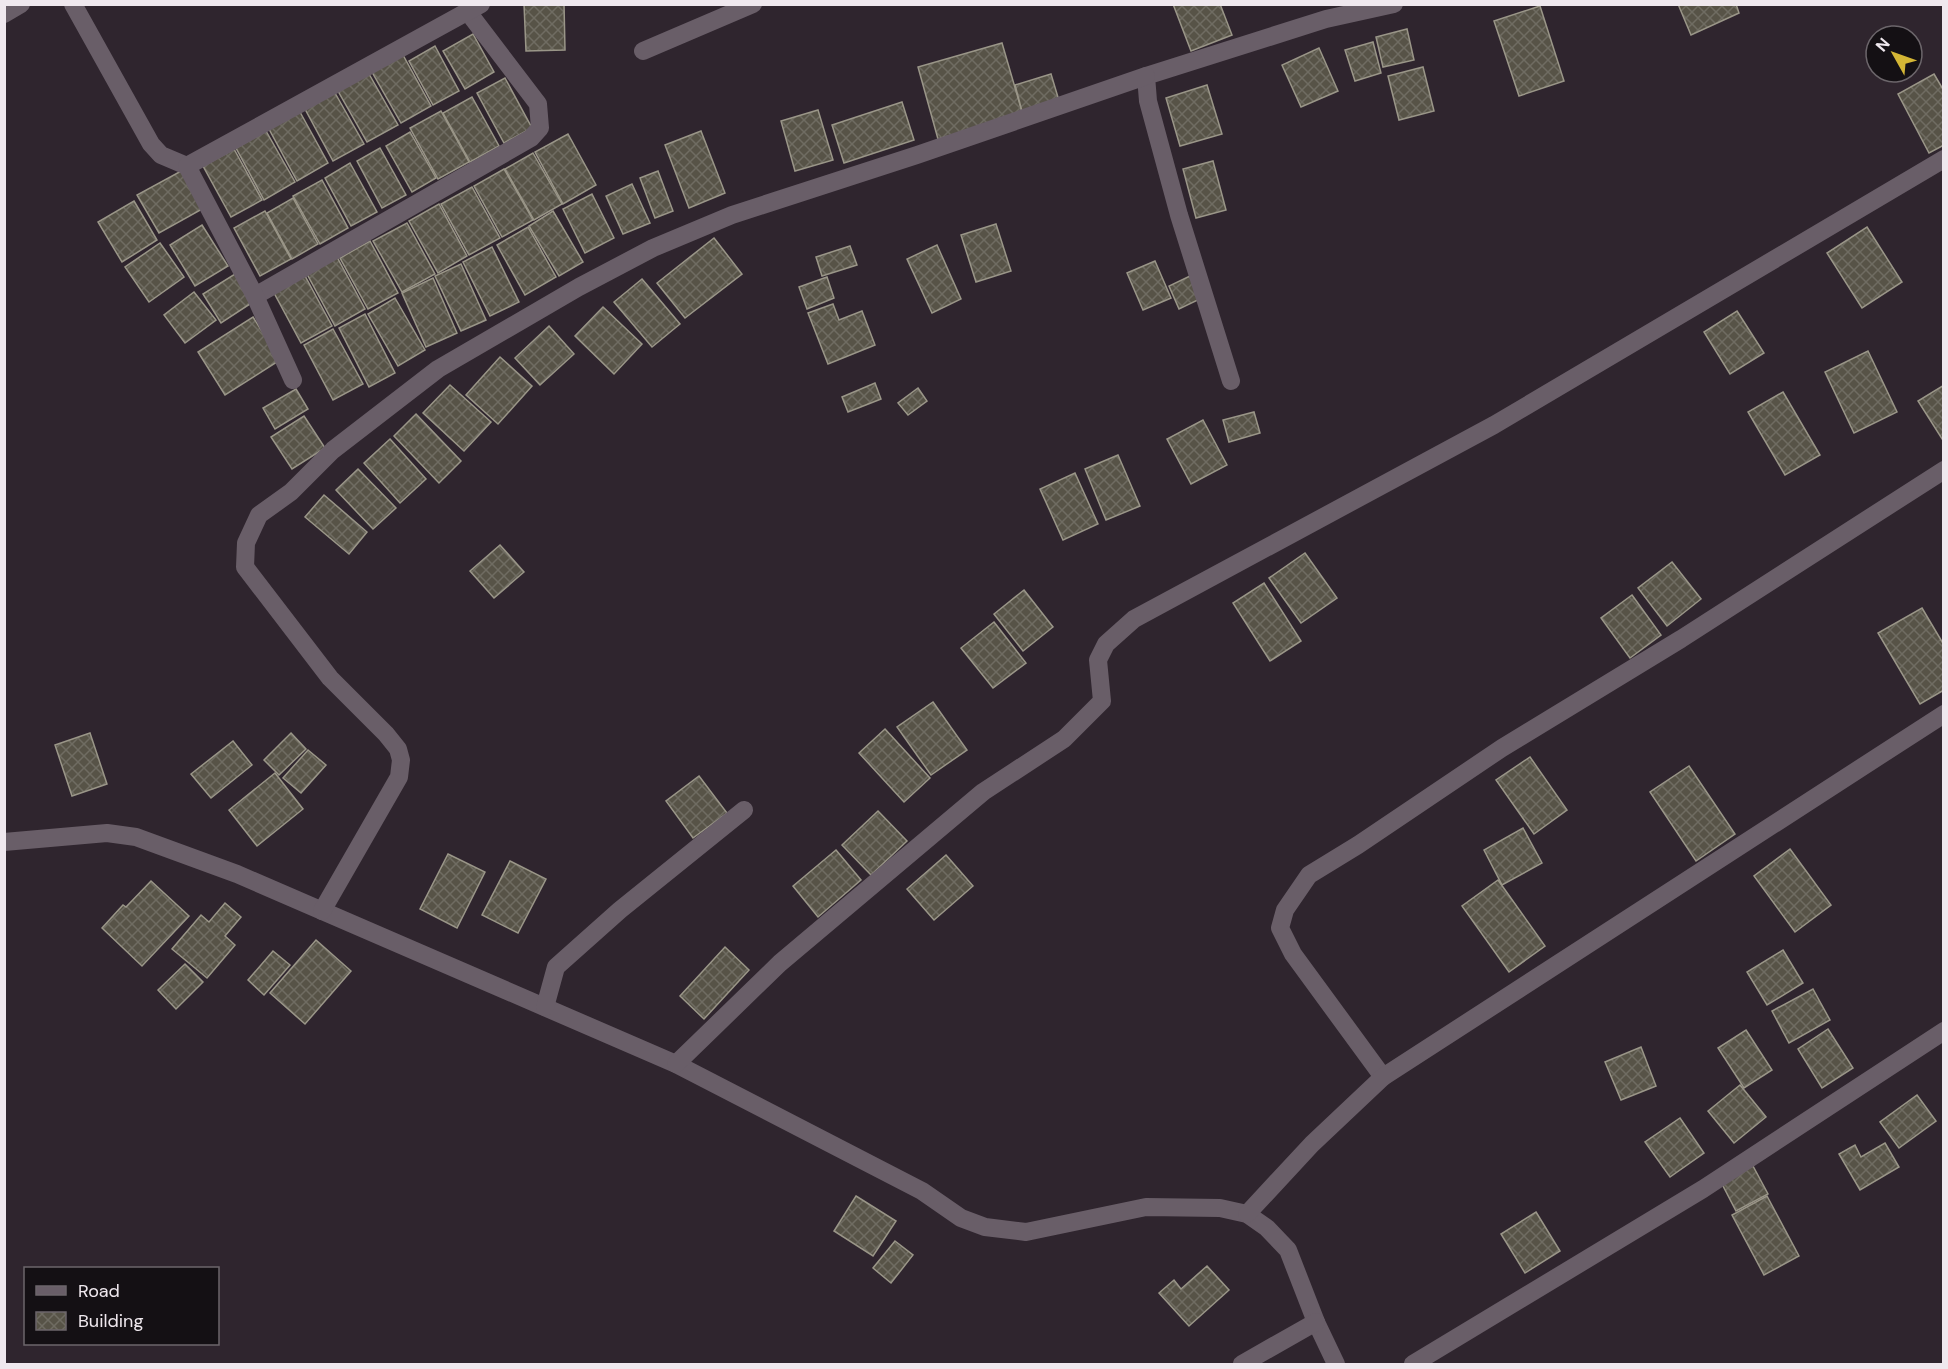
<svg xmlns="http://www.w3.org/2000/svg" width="1948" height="1369" font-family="'DM Sans',sans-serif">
	<defs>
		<pattern id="building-cross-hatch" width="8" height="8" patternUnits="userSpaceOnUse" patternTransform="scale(1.5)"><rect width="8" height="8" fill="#575347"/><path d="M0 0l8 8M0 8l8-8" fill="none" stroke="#6f6c62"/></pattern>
	</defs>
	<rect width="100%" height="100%" fill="#2f252e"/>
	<g fill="url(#building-cross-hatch)" stroke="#9a9688" stroke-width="1.5">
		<polygon points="524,4 564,4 565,50 526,51"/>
		<polygon points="1173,4 1220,4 1232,35 1191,51"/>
		<polygon points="1678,4 1736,4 1739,13 1691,35"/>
		<polygon points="1540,6 1564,81 1519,96 1494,21"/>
		<polygon points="1407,29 1414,60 1383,67 1376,37"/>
		<polygon points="473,34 494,72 465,89 443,51"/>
		<polygon points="1373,42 1381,73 1355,81 1345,50"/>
		<polygon points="1002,43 1023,115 938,139 918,67"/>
		<polygon points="435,46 459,91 433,105 409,61"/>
		<polygon points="1319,48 1338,91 1301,107 1282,65"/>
		<polygon points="403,55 431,106 401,123 372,72"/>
		<polygon points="1423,67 1434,111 1399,120 1388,76"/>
		<polygon points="369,74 398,125 367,142 338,91"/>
		<polygon points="1051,74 1060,104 1023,115 1015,85"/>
		<polygon points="1934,74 1944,91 1944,145 1929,153 1898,94"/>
		<polygon points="505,78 532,128 504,143 477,93"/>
		<polygon points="1207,85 1222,134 1180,146 1166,98"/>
		<polygon points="335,93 364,144 333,161 305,109"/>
		<polygon points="472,97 499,146 470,162 443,113"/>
		<polygon points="902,102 914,140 844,163 832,125"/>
		<polygon points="818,110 833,160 795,171 781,121"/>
		<polygon points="441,111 469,162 438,179 410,128"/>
		<polygon points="300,112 328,163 297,181 269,129"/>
		<polygon points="266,131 295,182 264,200 236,148"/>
		<polygon points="701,131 725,193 689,208 665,145"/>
		<polygon points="410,132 436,178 412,192 386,146"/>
		<polygon points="568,134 596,185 563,204 535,152"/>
		<polygon points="380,148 406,195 382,208 357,161"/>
		<polygon points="234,149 262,200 231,217 203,166"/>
		<polygon points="533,153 562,204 534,220 505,169"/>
		<polygon points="1213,161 1226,210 1196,218 1183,169"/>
		<polygon points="350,163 377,212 351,226 325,178"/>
		<polygon points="504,169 533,220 502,237 474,186"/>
		<polygon points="183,170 204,208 159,233 137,195"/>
		<polygon points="658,171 673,211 655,218 640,178"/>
		<polygon points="322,180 348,228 320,244 293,196"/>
		<polygon points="632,184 650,223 623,234 606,196"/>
		<polygon points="472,187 500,238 469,255 441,204"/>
		<polygon points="592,194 614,238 585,253 563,209"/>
		<polygon points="293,198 318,244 292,259 267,213"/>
		<polygon points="134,201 157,240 122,262 98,222"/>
		<polygon points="439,204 467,256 438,273 409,221"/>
		<polygon points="265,211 291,259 260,276 234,228"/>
		<polygon points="553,211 583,262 559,276 529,226"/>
		<polygon points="407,223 435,274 402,292 373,241"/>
		<polygon points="996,224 1011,271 976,282 961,235"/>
		<polygon points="202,225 228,266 195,286 170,245"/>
		<polygon points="528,227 556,277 525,295 497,245"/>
		<polygon points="1867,227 1902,282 1862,308 1827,253"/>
		<polygon points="714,238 742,274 685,318 657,283"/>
		<polygon points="370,241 398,293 368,309 340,258"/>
		<polygon points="160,243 184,277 149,302 125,267"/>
		<polygon points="937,245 961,299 932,313 907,259"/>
		<polygon points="850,246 857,265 822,276 816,257"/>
		<polygon points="492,247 519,302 490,316 463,262"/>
		<polygon points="337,257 365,309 335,326 307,274"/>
		<polygon points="1155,261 1171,298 1143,310 1127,273"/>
		<polygon points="461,264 486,320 461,331 435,276"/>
		<polygon points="235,274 253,302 221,323 203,294"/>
		<polygon points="304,274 332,326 301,343 273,291"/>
		<polygon points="1192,275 1202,298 1179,309 1169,286"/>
		<polygon points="827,277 834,298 807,309 799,287"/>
		<polygon points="433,278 457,333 426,347 402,293"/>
		<polygon points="642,279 680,324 652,347 614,302"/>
		<polygon points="194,292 216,320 185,343 164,315"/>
		<polygon points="395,298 425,350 398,366 368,314"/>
		<polygon points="833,304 839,320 862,311 875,345 828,364 808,313"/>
		<polygon points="603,307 642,344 614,374 575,336"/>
		<polygon points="1737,311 1764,353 1730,374 1704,332"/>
		<polygon points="365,314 395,373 369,387 339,328"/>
		<polygon points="253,317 280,360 225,395 198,352"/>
		<polygon points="549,326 574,354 540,385 515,358"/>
		<polygon points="333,329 363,384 333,400 304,345"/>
		<polygon points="1868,351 1897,412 1854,433 1825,372"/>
		<polygon points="500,357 532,386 498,424 466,395"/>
		<polygon points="875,383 881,399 848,412 842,397"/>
		<polygon points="450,385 491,422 464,451 423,413"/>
		<polygon points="1944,385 1944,442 1918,401"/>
		<polygon points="918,388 927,401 908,415 898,403"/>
		<polygon points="296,389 308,409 275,429 263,408"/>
		<polygon points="1783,392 1820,455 1785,475 1748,412"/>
		<polygon points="1254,412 1260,433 1229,442 1223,420"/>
		<polygon points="416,414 461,461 439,483 394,436"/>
		<polygon points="304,416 325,448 292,469 271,437"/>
		<polygon points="1203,420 1227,465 1191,484 1167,439"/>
		<polygon points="390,439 426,479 400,503 364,463"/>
		<polygon points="1118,455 1140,506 1106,520 1085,469"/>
		<polygon points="358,469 396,508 373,529 336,490"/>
		<polygon points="1075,473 1098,524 1063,540 1040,489"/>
		<polygon points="324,495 367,532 349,554 305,517"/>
		<polygon points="500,545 524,572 494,598 470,571"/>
		<polygon points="1305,553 1337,598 1301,623 1269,578"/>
		<polygon points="1672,562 1701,599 1667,626 1638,588"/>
		<polygon points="1264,583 1301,641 1270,661 1233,603"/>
		<polygon points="1024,590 1053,627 1023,651 994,614"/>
		<polygon points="1632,595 1661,635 1630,658 1601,618"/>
		<polygon points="1922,608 1944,645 1944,690 1920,704 1878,633"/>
		<polygon points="994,622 1026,663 993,688 961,648"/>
		<polygon points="933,702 967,750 931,775 897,727"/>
		<polygon points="885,729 930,778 904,802 859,753"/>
		<polygon points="90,733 107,784 72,796 55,745"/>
		<polygon points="291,733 306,749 279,775 264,760"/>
		<polygon points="233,741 252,765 211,798 191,774"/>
		<polygon points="308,750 326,765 301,793 283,778"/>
		<polygon points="1530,757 1567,810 1534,834 1496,780"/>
		<polygon points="1689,766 1735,834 1696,861 1650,792"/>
		<polygon points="275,773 303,809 257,846 229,810"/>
		<polygon points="699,776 727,813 693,838 666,801"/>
		<polygon points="878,811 907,841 871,875 842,845"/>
		<polygon points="1523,828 1542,863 1502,885 1484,850"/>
		<polygon points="1790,849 1831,905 1795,932 1754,876"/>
		<polygon points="836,850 861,880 818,917 793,886"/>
		<polygon points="448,854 485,872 457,928 420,909"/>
		<polygon points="946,855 973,886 934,920 907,889"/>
		<polygon points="510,861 546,879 518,933 482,915"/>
		<polygon points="1498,880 1545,946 1509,972 1462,906"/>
		<polygon points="151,881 189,916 142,966 102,928 123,905 126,907"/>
		<polygon points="225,903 241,917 225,936 235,945 207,978 172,949 201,915 209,922"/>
		<polygon points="316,940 351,971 305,1024 270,993"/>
		<polygon points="725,947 749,970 704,1019 680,996"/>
		<polygon points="1783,950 1803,983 1767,1005 1747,972"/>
		<polygon points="273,951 290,965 264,995 248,980"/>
		<polygon points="185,964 203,982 176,1009 158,990"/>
		<polygon points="1813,989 1830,1020 1789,1043 1772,1011"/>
		<polygon points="1828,1029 1853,1068 1822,1088 1798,1049"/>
		<polygon points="1746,1030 1772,1070 1744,1088 1718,1048"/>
		<polygon points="1641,1047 1656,1086 1621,1100 1605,1062"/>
		<polygon points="1740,1085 1766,1117 1734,1143 1708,1111"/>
		<polygon points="1917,1095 1936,1121 1899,1148 1880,1122"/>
		<polygon points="1680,1118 1704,1153 1670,1177 1645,1142"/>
		<polygon points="1885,1143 1899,1167 1860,1190 1839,1154 1855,1145 1861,1157"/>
		<polygon points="1753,1166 1768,1194 1736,1211 1721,1182"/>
		<polygon points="856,1196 896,1221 873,1256 834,1231"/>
		<polygon points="1767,1196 1799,1256 1764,1275 1732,1215"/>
		<polygon points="1536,1212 1560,1251 1525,1273 1501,1234"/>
		<polygon points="895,1241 913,1255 891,1283 873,1268"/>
		<polygon points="1207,1266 1229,1290 1189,1326 1159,1293 1174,1280 1181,1289"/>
	</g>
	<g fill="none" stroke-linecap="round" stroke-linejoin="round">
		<g stroke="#695e68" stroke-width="18">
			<polyline points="73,4 151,144 161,155 187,166"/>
			<polyline points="4,14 21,4"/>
			<polyline points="643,51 753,4"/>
			<polyline points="255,296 531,138 540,128 538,104 468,12"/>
			<polyline points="293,380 255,296 187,166 481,4"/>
			<polyline points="1231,381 1179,215 1148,101 1146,76 1326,19 1394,4"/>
			<polyline points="4,842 107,833 136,837 237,874 676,1064 922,1191 961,1218 985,1227 1026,1232 1146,1207 1220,1208 1247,1214 1267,1228 1288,1250 1316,1322 1336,1364"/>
			<polyline points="322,911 399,777 401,760 398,749 386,734 330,678 245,567 246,543 259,515 291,492 333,450 438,369 579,287 653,248 732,215 917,155 1146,76"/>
			<polyline points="545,1007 556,967 620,910 744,810"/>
			<polyline points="676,1064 780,963 983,792 1064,739 1102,701 1098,660 1106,644 1134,619 1494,425 1944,159"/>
			<polyline points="1383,1077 1293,954 1280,928 1285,910 1309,875 1358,845 1502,748 1681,639 1944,470"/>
			<polyline points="1247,1214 1312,1144 1383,1077 1944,714"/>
			<polyline points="1242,1364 1316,1322"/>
			<polyline points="1413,1364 1703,1189 1944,1031"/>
		</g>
	</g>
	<rect width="1948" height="1369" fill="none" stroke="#efe8ee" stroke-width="12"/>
	<rect x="24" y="1267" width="195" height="78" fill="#141014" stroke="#6c666b" stroke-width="1.5"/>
	<rect x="36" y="1286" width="30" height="9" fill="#695e68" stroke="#6c666b" stroke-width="1.5"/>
	<text x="78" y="1297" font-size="18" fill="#efe8ee">Road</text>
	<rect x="36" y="1312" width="30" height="18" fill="url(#building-cross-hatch)" stroke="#6c666b" stroke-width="1.5"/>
	<text x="78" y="1327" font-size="18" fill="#efe8ee">Building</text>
	<g transform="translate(1894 54) rotate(310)"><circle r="28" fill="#141014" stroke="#6c666b" stroke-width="1.5"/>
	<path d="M0-4.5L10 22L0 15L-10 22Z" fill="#d4b635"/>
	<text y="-9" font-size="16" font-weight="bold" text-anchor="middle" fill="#efe8ee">N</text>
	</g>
</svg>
